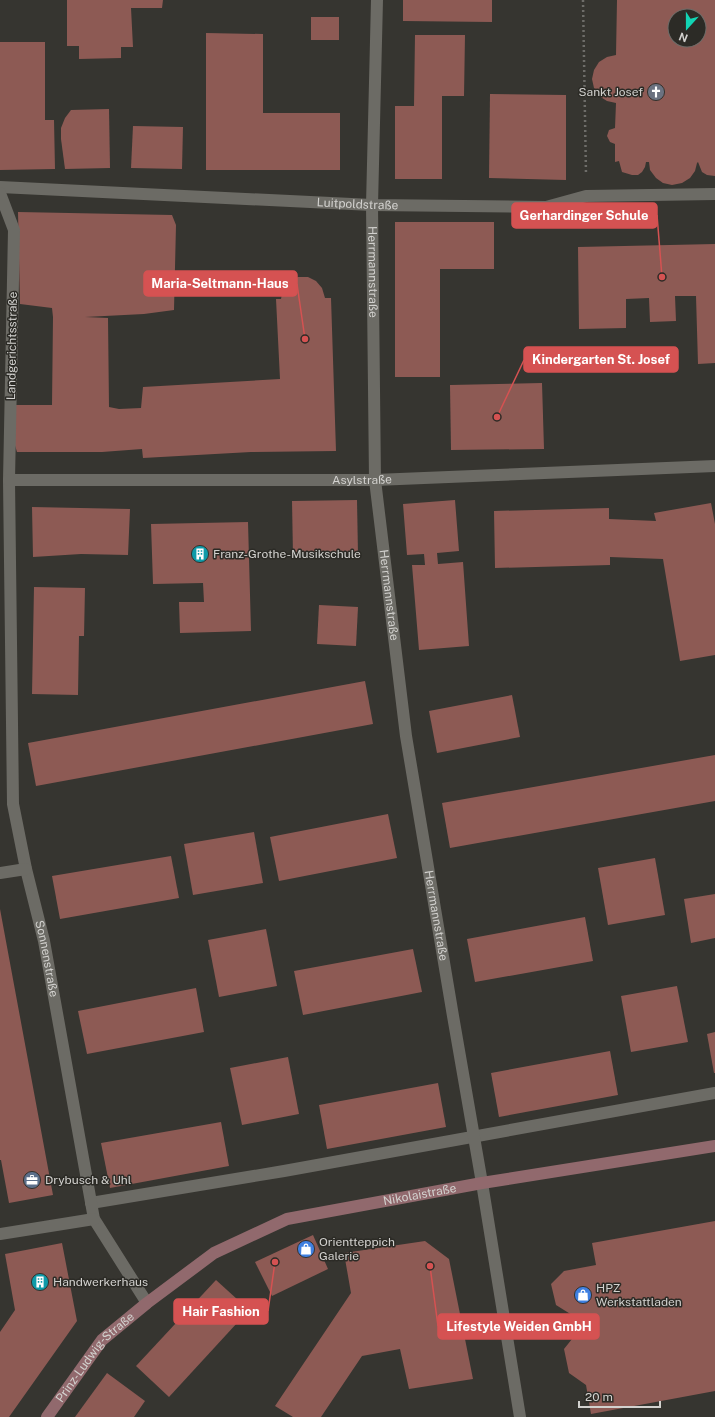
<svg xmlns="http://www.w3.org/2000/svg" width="715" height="1417" font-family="'Public Sans',sans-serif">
	<rect width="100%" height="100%" fill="#363530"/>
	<g fill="#8d5a54" fill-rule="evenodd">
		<polygon points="67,0 163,0 162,8 131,8 133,47 121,47 121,58 79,59 79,46 67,46"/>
		<polygon points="403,0 492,0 492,22 403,21"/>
		<path d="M 617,0 L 715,0 L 715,176 L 707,175 L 702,172 L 698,162 L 697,163 L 695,171 L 690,178 L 682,183 L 672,185 L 663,183 L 656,178 L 650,170 L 649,162 L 646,162 L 645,167 L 642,172 L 638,175 L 632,175 L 622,172 L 619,161 L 615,162 L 615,144 L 610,142 L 607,136 L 609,130 L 615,128 L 616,103 L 607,101 L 599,96 L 594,88 L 592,79 L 594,70 L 599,62 L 607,57 L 616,55 ZM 675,16 L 699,16 L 699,40 L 675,40 Z"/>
		<rect x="311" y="17" width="28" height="23"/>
		<polygon points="206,33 263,34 263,113 340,113 340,170 206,170"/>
		<polygon points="415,35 465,35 464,96 442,96 442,179 395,179 395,106 414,106"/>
		<polygon points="0,42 45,42 45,120 54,120 55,169 0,170"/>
		<polygon points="490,94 566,95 566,180 489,178"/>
		<polygon points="109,109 110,168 65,169 61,139 61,128 65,118 71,110"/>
		<polygon points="133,126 183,127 182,169 131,168"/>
		<polygon points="18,212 172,215 176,225 174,310 144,314 85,317 108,318 109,407 119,409 141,408 143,387 280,379 276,299 281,299 283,289 289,282 298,277 308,277 316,281 322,288 325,298 331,298 336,451 251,452 143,458 142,449 102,452 17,452 10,429 15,405 52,405 53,317 52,308 20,304"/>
		<polygon points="395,222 494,222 494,269 440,269 440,377 395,377"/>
		<polygon points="715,244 715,363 698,364 696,296 675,296 676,321 650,322 649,298 626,299 626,328 579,329 578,247"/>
		<polygon points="542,383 544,449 451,450 450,385"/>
		<polygon points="357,500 358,554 293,555 292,501"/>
		<polygon points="455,500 459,551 437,553 438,564 463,562 469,646 419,650 412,565 425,565 424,554 407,555 403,504"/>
		<polygon points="711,503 715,524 715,655 680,661 663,559 610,557 610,565 495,568 494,511 609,508 609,519 656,521 654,513"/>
		<polygon points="32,507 130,509 128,555 81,554 33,557"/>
		<polygon points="248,522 251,631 180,633 179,602 204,602 203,583 153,584 151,524"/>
		<polygon points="34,587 85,588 84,636 79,636 78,695 32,694"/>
		<polygon points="319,605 358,607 356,646 317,644"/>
		<polygon points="365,681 373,724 36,786 28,743"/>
		<polygon points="512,695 520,737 437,753 429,711"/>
		<polygon points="715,755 715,801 450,848 442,803"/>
		<polygon points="388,814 397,858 279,881 270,837"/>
		<polygon points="254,832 263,883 193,895 184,844"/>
		<polygon points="171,856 179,898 60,919 52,876"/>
		<polygon points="655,858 665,915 608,925 598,868"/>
		<polygon points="715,894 715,938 691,943 684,899"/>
		<polygon points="0,909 53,1195 9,1203 1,1160 0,1160"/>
		<polygon points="585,917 593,961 475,982 467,939"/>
		<polygon points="266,929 277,986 219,997 208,940"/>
		<polygon points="413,949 422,992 303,1015 294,971"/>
		<polygon points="677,986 688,1042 631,1052 621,996"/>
		<polygon points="196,988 204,1032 87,1054 78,1011"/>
		<polygon points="715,1032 715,1073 714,1073 707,1034"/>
		<polygon points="610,1051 618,1095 499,1117 491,1073"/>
		<polygon points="288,1057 299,1114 242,1125 230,1068"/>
		<polygon points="438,1083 446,1127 327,1149 319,1105"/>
		<polygon points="221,1122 229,1166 110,1188 101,1143"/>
		<polygon points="715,1221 715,1391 591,1414 586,1385 569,1373 564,1349 576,1334 572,1315 556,1305 551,1284 564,1271 596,1265 592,1243"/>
		<polygon points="313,1235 328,1269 272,1296 255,1262"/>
		<polygon points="425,1241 449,1259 473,1379 409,1389 400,1349 362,1356 321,1417 293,1417 275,1406 351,1293 344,1253"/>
		<polygon points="62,1243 77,1321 9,1417 0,1417 0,1332 15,1310 5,1254"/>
		<polygon points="216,1280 249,1310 169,1397 136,1366"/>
		<polygon points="107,1373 145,1401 134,1417 75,1417"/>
	</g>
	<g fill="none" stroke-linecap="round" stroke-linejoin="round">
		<polyline stroke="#6e6d69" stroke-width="2.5" stroke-dasharray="2 3" stroke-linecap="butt" points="583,0 586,175"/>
		<polyline stroke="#6c6b65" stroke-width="12" points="91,1203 284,1171 715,1093"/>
		<g stroke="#6c6b65" stroke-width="12">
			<path id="s1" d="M 377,0 L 372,205 L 375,480 L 406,736 L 453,1016 L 482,1183 L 520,1417"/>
			<path id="s2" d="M 0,187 L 372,205 L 546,207 L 586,196 L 715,194"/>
			<path id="s3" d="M 0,193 L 14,230 L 9,480 L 13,804 L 26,869 L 44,941 L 94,1219 L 147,1303"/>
			<path id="s4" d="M 9,480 L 375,480 L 715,466"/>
			<polyline points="0,873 26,869"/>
			<polyline points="0,1234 94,1219"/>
		</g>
		<path stroke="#91696d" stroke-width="12" id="s5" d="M 47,1417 L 102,1340 L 147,1303 L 214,1253 L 287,1219 L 482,1183 L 715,1146"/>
	</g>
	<defs>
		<g id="church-disc" transform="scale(0.9)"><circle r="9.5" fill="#6b7280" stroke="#2c2b26"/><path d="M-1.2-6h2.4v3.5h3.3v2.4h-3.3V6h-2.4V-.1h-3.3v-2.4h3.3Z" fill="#fff"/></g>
		<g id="building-disc" transform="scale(0.9)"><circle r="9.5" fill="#0f9aa8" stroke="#2c2b26"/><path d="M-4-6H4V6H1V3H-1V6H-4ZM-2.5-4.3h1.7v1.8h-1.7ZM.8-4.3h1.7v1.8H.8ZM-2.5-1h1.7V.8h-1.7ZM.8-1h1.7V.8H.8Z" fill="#fff"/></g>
		<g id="office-disc" transform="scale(0.9)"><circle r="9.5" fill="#5c6f8a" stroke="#2c2b26"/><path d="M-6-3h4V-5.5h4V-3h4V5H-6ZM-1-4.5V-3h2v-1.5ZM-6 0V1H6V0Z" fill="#fff"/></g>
		<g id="shop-disc" transform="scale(0.9)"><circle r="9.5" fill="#3f7fe0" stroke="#2c2b26"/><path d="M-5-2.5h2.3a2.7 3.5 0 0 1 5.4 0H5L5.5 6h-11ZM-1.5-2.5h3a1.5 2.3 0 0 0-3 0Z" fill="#fff"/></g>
	</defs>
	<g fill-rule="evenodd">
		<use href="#church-disc" x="656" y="92"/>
		<use href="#building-disc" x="200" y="554"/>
		<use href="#office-disc" x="32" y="1180"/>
		<use href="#shop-disc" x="306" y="1249"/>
		<use href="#building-disc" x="40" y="1282"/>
		<use href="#shop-disc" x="583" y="1295"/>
	</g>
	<g text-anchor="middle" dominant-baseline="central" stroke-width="3" stroke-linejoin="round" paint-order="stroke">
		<g font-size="12" fill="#d2d1ce" stroke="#2c2b26" text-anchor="start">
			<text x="643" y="92" text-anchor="end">Sankt Josef</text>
			<text x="213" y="554">Franz-Grothe-Musikschule</text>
			<text x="45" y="1180">Drybusch &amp; Uhl</text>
			<text x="319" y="1242">Orientteppich<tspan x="319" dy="14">Galerie</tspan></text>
			<text x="53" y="1282">Handwerkerhaus</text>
			<text x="596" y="1288">HPZ<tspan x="596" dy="14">Werkstattladen</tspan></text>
		</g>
		<g font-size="12" fill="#d2d1ce" stroke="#2c2b26">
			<text stroke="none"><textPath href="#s2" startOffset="358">Luitpoldstraße</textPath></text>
			<text stroke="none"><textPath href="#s1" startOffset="272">Herrmannstraße</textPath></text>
			<text transform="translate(12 346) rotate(-89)">Landgerichtsstraße</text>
			<text stroke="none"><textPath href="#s4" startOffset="353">Asylstraße</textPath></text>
			<text stroke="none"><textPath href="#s1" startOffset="596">Herrmannstraße</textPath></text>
			<text stroke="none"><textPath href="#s1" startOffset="920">Herrmannstraße</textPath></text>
			<text stroke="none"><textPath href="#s3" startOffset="772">Sonnenstraße</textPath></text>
			<text stroke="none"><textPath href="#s5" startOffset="452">Nikolaistraße</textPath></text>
			<text stroke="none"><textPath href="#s5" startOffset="77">Prinz-Ludwig-Straße</textPath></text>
		</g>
	</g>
	<path fill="none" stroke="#d55252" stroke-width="1.5" d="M662 277L657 215M305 339L297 284M497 417L524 360M275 1262L268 1311M430 1266L438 1326"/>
	<g fill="#d55252" stroke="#2c2b26" stroke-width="1.5">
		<circle cx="662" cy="277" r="4"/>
		<circle cx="305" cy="339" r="4"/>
		<circle cx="497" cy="417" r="4"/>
		<circle cx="275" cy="1262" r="4"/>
		<circle cx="430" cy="1266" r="4"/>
	</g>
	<g fill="#d55252" stroke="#d55252" stroke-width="1.5">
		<rect x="512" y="203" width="145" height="25" rx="4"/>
		<rect x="144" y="271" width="153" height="25" rx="4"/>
		<rect x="524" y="347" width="154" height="25" rx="4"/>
		<rect x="174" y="1299" width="94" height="25" rx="4"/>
		<rect x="438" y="1314" width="161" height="25" rx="4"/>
	</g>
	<g font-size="13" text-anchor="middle" font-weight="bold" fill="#fff">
		<text x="584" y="220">Gerhardinger Schule</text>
		<text x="220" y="288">Maria-Seltmann-Haus</text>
		<text x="601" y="364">Kindergarten St. Josef</text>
		<text x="221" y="1316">Hair Fashion</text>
		<text x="519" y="1331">Lifestyle Weiden GmbH</text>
	</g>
	<g transform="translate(687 28) rotate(201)"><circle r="19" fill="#2c2b26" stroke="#6e6d69"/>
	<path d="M0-3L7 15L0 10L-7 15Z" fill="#12d5b4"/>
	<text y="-6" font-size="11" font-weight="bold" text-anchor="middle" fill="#d2d1ce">N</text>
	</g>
	<path d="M579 1401v6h81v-6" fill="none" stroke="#d2d1ce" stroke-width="2"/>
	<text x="585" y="1401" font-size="12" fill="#d2d1ce" stroke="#2c2b26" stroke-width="3" paint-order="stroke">20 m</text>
</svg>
